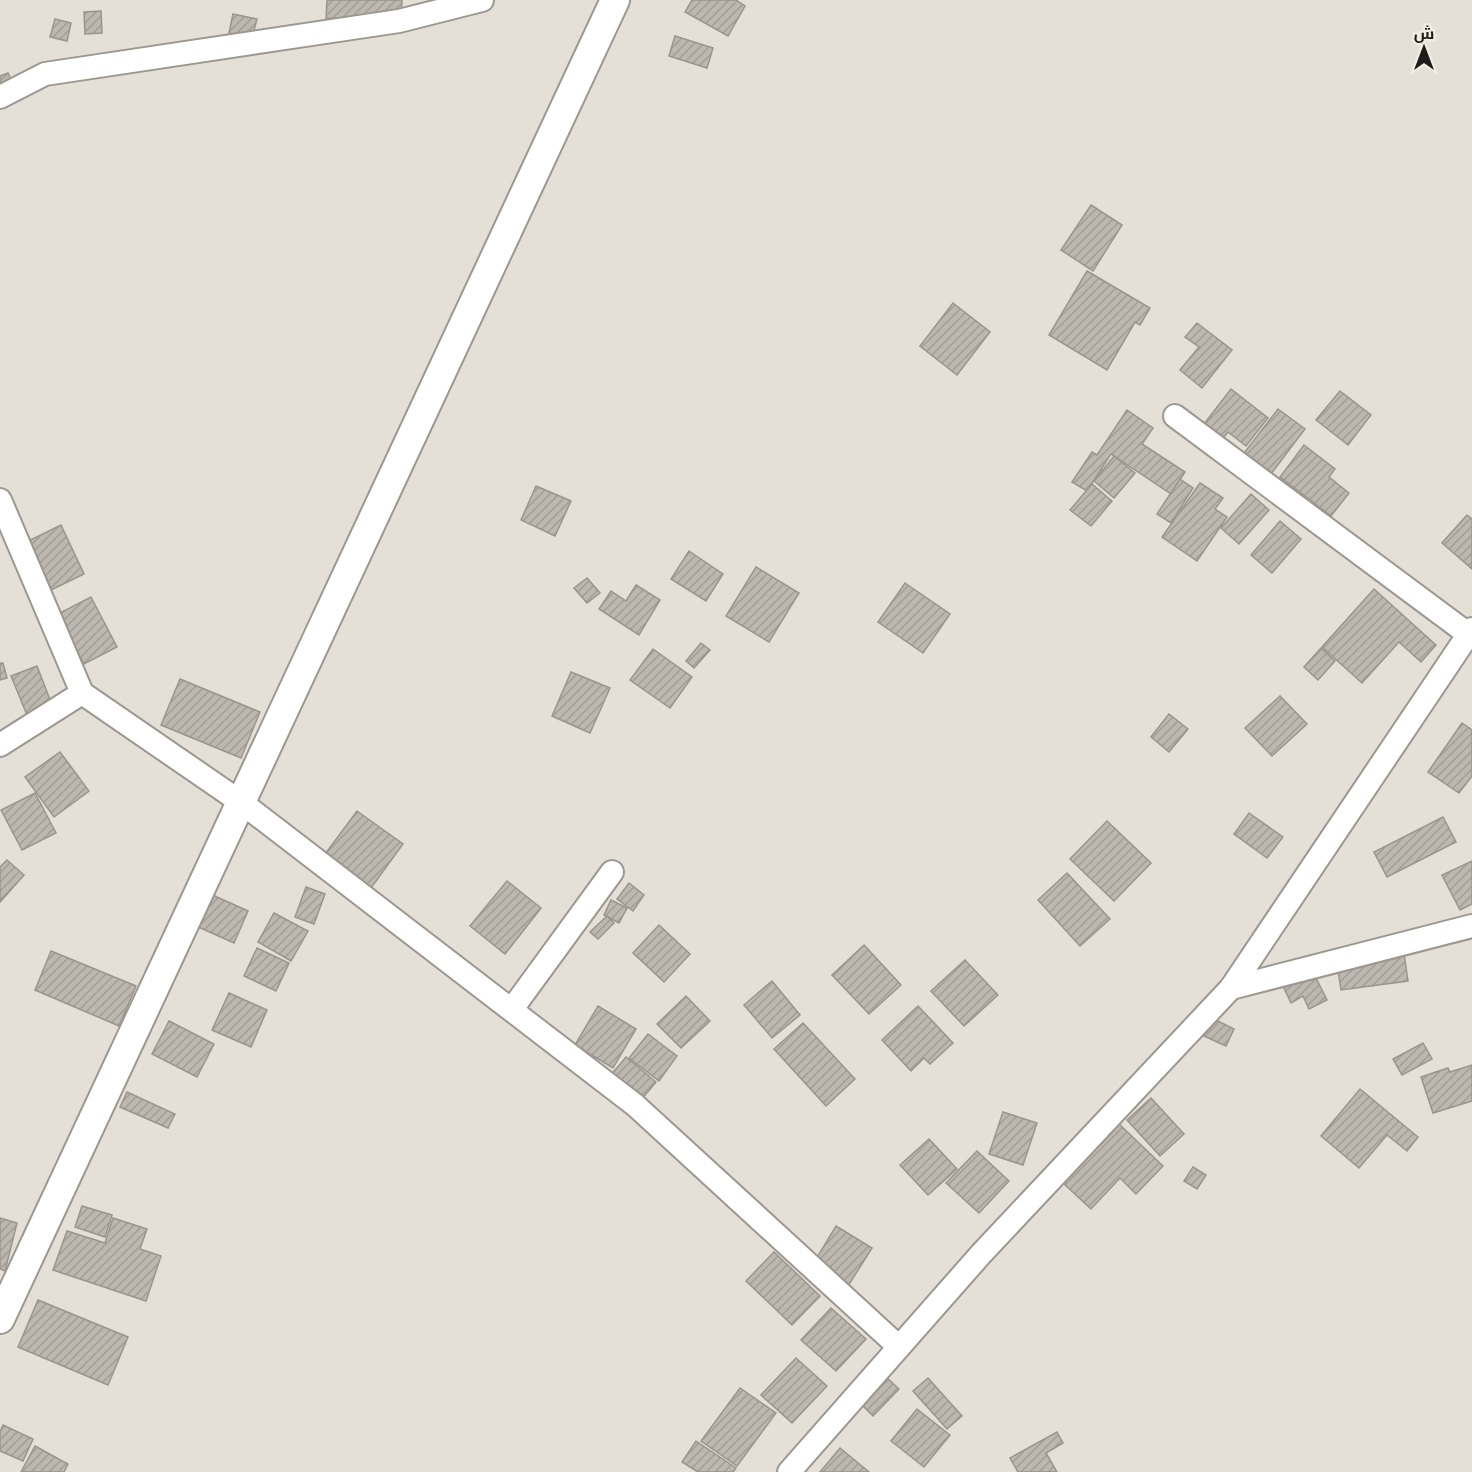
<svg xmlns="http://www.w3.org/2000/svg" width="1472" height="1472" font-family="Ubuntu,Cairo,sans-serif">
	<defs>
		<pattern id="building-hatch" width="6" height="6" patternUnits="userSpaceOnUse" patternTransform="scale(1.5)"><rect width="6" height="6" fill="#bcb8b0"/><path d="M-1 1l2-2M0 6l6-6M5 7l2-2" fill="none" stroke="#a19e97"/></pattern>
	</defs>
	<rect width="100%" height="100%" fill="#e4e0d7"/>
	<g fill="url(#building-hatch)" stroke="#99958d" stroke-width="1.5">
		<polygon points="327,0 402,0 401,22 326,18"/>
		<polygon points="692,0 736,0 745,6 728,36 685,12"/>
		<polygon points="101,11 102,33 85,34 84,12"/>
		<polygon points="233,14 257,19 252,38 229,33"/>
		<polygon points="55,19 71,23 67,41 50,37"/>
		<polygon points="675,36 713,48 707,68 669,56"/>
		<polygon points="8,73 14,86 0,92 0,76"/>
		<polygon points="1091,205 1122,225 1093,271 1061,250"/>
		<polygon points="1087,271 1150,308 1140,325 1135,322 1107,370 1049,335"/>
		<polygon points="953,303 990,332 957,375 920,346"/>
		<polygon points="1197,323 1232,350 1202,388 1180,370 1199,347 1185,337"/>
		<polygon points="1231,389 1268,418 1246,446 1228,432 1219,443 1201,428"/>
		<polygon points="1340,391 1371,415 1348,445 1316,420"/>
		<polygon points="1278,409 1305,429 1271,474 1244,453"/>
		<polygon points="1127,410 1153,428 1142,444 1185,472 1171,494 1111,454 1087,491 1072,482 1092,452 1097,455"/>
		<polygon points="1304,445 1335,469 1329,477 1349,493 1331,516 1280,477"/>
		<polygon points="1114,456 1135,473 1114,498 1094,481"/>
		<polygon points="1180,479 1193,488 1171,523 1157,514"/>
		<polygon points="1200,483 1223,498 1215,509 1227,517 1197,561 1162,537"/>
		<polygon points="1092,484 1112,501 1091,526 1070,510"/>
		<polygon points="536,486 571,501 555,536 521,520"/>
		<polygon points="1251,494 1269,510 1239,544 1221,528"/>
		<polygon points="1467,515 1472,519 1472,569 1442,543"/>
		<polygon points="1280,521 1301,539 1272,573 1251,555"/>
		<polygon points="61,525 84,574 45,593 22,544"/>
		<polygon points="689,551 723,574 706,601 671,579"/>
		<polygon points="756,567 799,593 769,642 726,616"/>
		<polygon points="587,578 600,593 587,603 574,588"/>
		<polygon points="905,583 950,614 923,653 878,622"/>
		<polygon points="636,585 660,600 639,635 599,609 611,591 626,601"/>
		<polygon points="1374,589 1436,645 1421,662 1399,642 1362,683 1322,647"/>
		<polygon points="91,597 117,647 84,664 58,614"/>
		<polygon points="701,643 710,650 694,668 686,661"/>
		<polygon points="1321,648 1335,661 1318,680 1304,667"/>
		<polygon points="653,649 692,677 670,708 630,680"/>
		<polygon points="0,663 3,663 7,678 0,680"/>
		<polygon points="37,666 54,710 29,720 11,676"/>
		<polygon points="571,672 610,688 590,733 552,716"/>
		<polygon points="180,679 260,712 241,758 161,725"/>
		<polygon points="1280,696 1307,724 1272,756 1245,728"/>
		<polygon points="1169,714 1188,729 1169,752 1151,737"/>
		<polygon points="1462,723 1472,730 1472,776 1459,793 1428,772"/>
		<polygon points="60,752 89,791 54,817 25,777"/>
		<polygon points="35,793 56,833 22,850 1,810"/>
		<polygon points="357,811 403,844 371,888 325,854"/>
		<polygon points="1249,813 1283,837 1267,858 1234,834"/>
		<polygon points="1443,817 1456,842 1387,877 1374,852"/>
		<polygon points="1107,821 1151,863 1114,901 1070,859"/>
		<polygon points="7,860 24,875 0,902 0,867"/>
		<polygon points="1472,861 1472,904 1460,910 1442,875"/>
		<polygon points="1067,873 1110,919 1080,946 1038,900"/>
		<polygon points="507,881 541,908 505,954 470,926"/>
		<polygon points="629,883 644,895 633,911 617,899"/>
		<polygon points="306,887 325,894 314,924 295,917"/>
		<polygon points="208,893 248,911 234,943 194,925"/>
		<polygon points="611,900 627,908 619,923 604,915"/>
		<polygon points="274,913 308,931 291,961 258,942"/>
		<polygon points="607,916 614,923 598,939 590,932"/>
		<polygon points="659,925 690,954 664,982 633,953"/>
		<polygon points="864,945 901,985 869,1014 832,975"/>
		<polygon points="257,948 289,963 276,991 244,976"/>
		<polygon points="51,951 136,986 119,1026 35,990"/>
		<polygon points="1404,954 1408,981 1341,990 1337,964"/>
		<polygon points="965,960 998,995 964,1026 931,991"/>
		<polygon points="1313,972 1327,1000 1309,1009 1303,996 1291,1003 1283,986"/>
		<polygon points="772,981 800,1015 772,1038 744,1005"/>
		<polygon points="229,993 267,1010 251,1047 212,1030"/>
		<polygon points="686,996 710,1021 681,1048 657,1024"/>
		<polygon points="598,1006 636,1029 613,1068 575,1045"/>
		<polygon points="918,1006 953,1043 930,1064 924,1058 911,1071 882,1040"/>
		<polygon points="1206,1015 1234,1029 1226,1046 1197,1033"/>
		<polygon points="169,1021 214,1044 197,1077 152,1054"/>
		<polygon points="803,1023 855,1079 826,1106 774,1049"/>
		<polygon points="648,1034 677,1056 659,1081 629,1058"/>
		<polygon points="1423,1043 1432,1059 1402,1075 1393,1059"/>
		<polygon points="626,1057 656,1082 641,1100 611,1075"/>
		<polygon points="1472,1065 1472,1101 1433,1113 1421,1077 1448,1068 1450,1072"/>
		<polygon points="1360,1089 1418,1137 1407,1151 1387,1135 1359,1168 1321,1136"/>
		<polygon points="127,1092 175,1114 168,1128 120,1107"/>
		<polygon points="1151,1098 1184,1134 1160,1156 1127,1120"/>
		<polygon points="1003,1112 1037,1123 1023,1165 989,1154"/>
		<polygon points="1119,1124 1163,1166 1136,1194 1120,1178 1091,1209 1063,1183"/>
		<polygon points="929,1139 957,1169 928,1195 900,1165"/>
		<polygon points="977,1151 1009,1181 979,1213 946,1183"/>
		<polygon points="1193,1167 1206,1175 1197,1189 1184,1181"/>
		<polygon points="82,1206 112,1215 105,1237 75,1227"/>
		<polygon points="0,1218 17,1223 5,1271 0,1269"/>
		<polygon points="113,1218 147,1229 140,1249 161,1256 146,1301 53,1270 67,1231 105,1243"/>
		<polygon points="836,1226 872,1248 848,1286 813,1264"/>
		<polygon points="774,1252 820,1296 792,1325 746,1281"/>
		<polygon points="38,1300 128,1337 108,1385 18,1347"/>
		<polygon points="831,1308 866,1339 836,1371 801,1340"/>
		<polygon points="796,1358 827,1386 792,1423 761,1395"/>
		<polygon points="887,1378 899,1389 873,1416 862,1405"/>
		<polygon points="928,1378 962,1416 947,1429 913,1391"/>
		<polygon points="740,1388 776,1413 737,1466 701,1441"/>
		<polygon points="917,1409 950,1435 924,1467 891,1441"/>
		<polygon points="3,1425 33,1439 23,1461 0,1451 0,1432"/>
		<polygon points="1057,1432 1063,1443 1046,1453 1057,1472 1018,1472 1010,1458"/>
		<polygon points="696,1441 736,1468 733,1472 698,1472 682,1462"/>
		<polygon points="35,1446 68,1464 64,1472 21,1472"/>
		<polygon points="840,1448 869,1472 820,1472"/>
	</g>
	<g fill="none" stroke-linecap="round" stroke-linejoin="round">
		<g stroke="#9c9890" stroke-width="26">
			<g id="minor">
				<polyline points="0,97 45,74 399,21 482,0"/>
				<polyline points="1175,416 1468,634"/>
				<polyline points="0,500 82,693 242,803 635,1105 899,1347"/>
				<polyline points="0,745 82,693"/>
				<polyline points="1231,988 1472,926"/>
				<polyline points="512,1009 612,872"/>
				<polyline points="789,1472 981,1254 1231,988 1472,629"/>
			</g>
		</g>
		<g stroke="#9c9890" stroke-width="32">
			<polyline id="tertiary" points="0,1319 615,0"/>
		</g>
		<use href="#minor" stroke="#fff" stroke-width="22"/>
		<use href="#tertiary" stroke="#fff" stroke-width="28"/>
	</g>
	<g transform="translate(1424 48)" stroke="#f1ede4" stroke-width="4.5" paint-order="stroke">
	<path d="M0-4.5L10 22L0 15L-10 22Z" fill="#1d1c19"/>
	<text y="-9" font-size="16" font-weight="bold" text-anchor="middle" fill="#1d1c19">ش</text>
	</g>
</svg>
